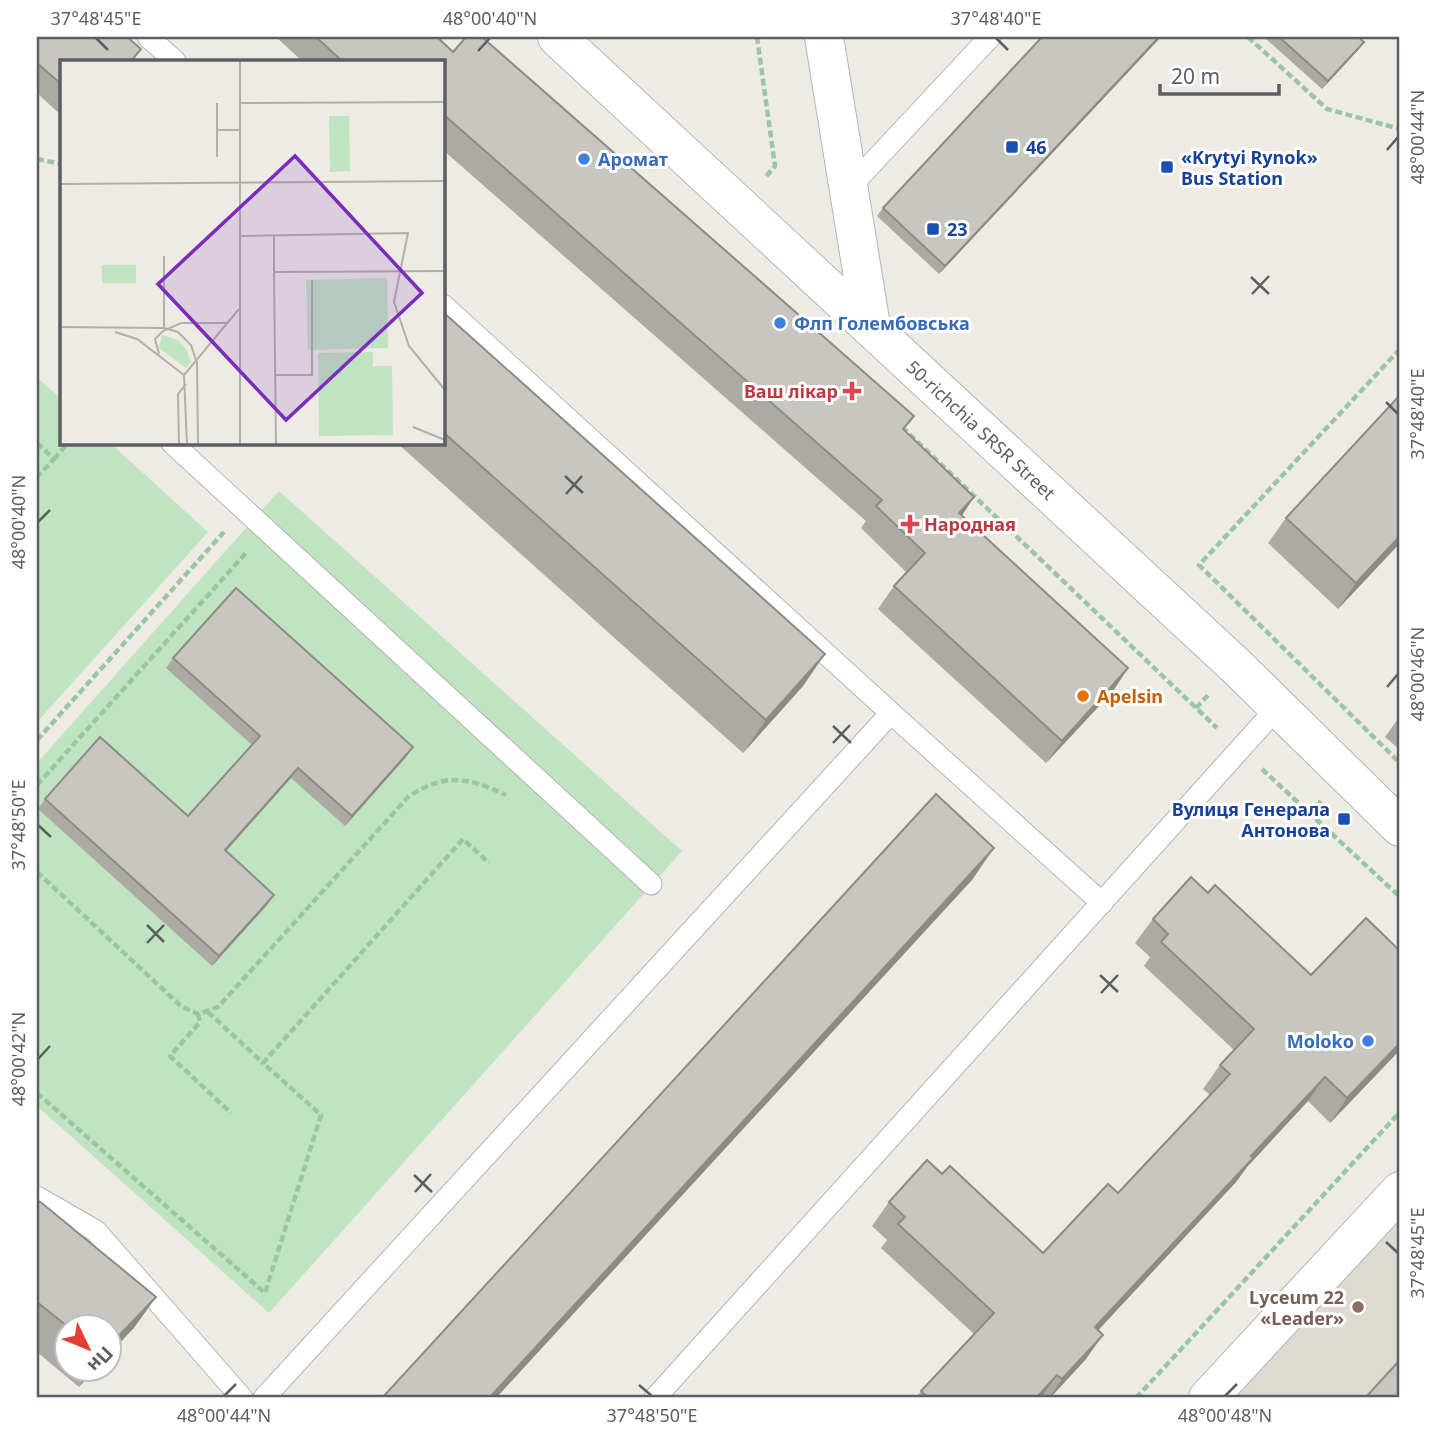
<svg xmlns="http://www.w3.org/2000/svg" width="1437" height="1435" font-family="'Noto Sans',sans-serif">
	<rect width="100%" height="100%" fill="#edebe3"/>
	<polygon fill="#dddad1" points="1400,1216 1400,1398 1233,1398"/>
	<g fill="#c0e4c0">
		<polygon points="37,377 61,399 61,443 110,443 208,532 37,722"/>
		<polygon points="279,491 682,851 269,1313 37,1106 37,763"/>
	</g>
	<g fill="none" stroke-linecap="round" stroke-linejoin="round">
		<g stroke="#b3b5ba" stroke-width="23">
			<g id="lane">
				<polyline points="148,37 175,61"/>
				<polyline points="848,189 990,37"/>
				<polyline points="443,305 891,713"/>
				<polyline points="172,443 651,884"/>
				<polyline points="37,1197 96,1231 242,1398"/>
				<polyline points="264,1398 891,713 1102,903"/>
				<polyline points="655,1398 1278,707"/>
			</g>
		</g>
		<g stroke="#b3b5ba" stroke-width="40">
			<polyline id="street" points="1208,1398 1400,1191"/>
		</g>
		<g stroke="#b2b6ba" stroke-width="40">
			<g id="secondary">
				<path id="s1" d="M 557,37 L 1236,666 L 1400,827"/>
				<polyline points="824,37 871,326"/>
			</g>
		</g>
		<g stroke="#99c5a5" stroke-width="4.5" stroke-dasharray="7 3.5" stroke-linecap="butt">
			<polyline points="757,37 775,166 765,178"/>
			<polyline points="1248,37 1327,109 1400,129"/>
			<polyline points="37,159 61,164"/>
			<polyline points="1400,349 1199,565 1400,763"/>
			<polyline points="902,427 1217,728"/>
			<polyline points="37,443 54,459 37,477"/>
			<polyline points="54,459 68,443"/>
			<polyline points="1196,708 1210,693"/>
			<polyline points="37,740 224,532"/>
			<polyline points="1262,769 1400,897"/>
			<polyline points="37,785 246,553"/>
			<polyline points="1310,814 1321,801"/>
			<path d="M 37,872 L 181,1006 L 198,1014 L 218,1007 L 409,796 C 446,773 467,777 506,795"/>
			<polyline points="208,1012 263,1063"/>
			<polyline points="198,1014 200,1022 170,1056 231,1113"/>
			<polyline points="37,1093 265,1293 321,1115 263,1063 463,839 489,863"/>
			<polyline points="1136,1398 1400,1112"/>
		</g>
		<use href="#lane" stroke="#fff" stroke-width="21"/>
		<use href="#street" stroke="#fff" stroke-width="38"/>
		<use href="#secondary" stroke="#fff" stroke-width="38"/>
	</g>
	<g fill="#acaaa5">
		<polygon points="37,37 141,49 133,61 61,61 61,115 37,93"/>
		<polygon points="276,37 437,37 453,52 904,430 974,497 962,515 1128,668 1113,691 1046,763 878,609 894,586 907,573 861,528 866,521 443,150 443,61 302,61"/>
		<polygon points="1042,37 1161,37 939,274 877,216 883,208"/>
		<polygon points="1264,37 1358,37 1364,42 1358,50 1322,89"/>
		<polygon points="443,312 803,686 743,753 397,443 443,443"/>
		<polygon points="1286,518 1400,543 1338,609 1268,543"/>
		<polygon points="173,658 406,757 345,826 291,778 226,851 267,905 212,966 38,809 45,799 188,816 252,745 166,668"/>
		<polygon points="1400,716 1400,750 1385,737"/>
		<polygon points="1208,893 1311,975 1400,1050 1330,1123 1308,1101 1247,1167 1236,1182 1098,1330 1086,1359 1050,1398 916,1398 921,1391 974,1334 881,1248 887,1240 872,1226 889,1202 942,1174 1043,1253 1118,1193 1210,1095 1203,1089 1220,1065 1234,1050 1144,966 1150,957 1135,943 1153,919"/>
		<polygon points="37,1200 156,1297 133,1329 66,1326 66,1368 96,1368 79,1387 37,1352"/>
	</g>
	<g fill="#8c8b86">
		<polygon points="1159,37 1161,37 939,274 945,266"/>
		<polygon points="1364,42 1358,50 1322,89 1328,81"/>
		<polygon points="974,497 959,520 959,513"/>
		<polygon points="1400,536 1400,543 1338,609 1356,583"/>
		<polygon points="825,654 803,686 743,753 766,720"/>
		<polygon points="1128,668 1113,691 1046,763 1062,741"/>
		<polygon points="413,747 406,757 345,826 352,816"/>
		<polygon points="298,768 291,778 218,860 225,850"/>
		<polygon points="994,848 972,880 496,1398 489,1398"/>
		<polygon points="274,895 267,905 212,966 219,956"/>
		<polygon points="1400,1043 1400,1050 1330,1123 1347,1098"/>
		<polygon points="1325,1077 1308,1101 1247,1167 1236,1182 1078,1352 1095,1327"/>
		<polygon points="156,1297 133,1329 108,1355 108,1347"/>
		<polygon points="1103,1335 1086,1359 1050,1398 1049,1398 1062,1379"/>
		<polygon points="92,1368 96,1368 79,1387"/>
		<polygon points="1057,1375 1041,1398 1036,1398"/>
	</g>
	<g fill="#c8c6c0" stroke="#8c8b86" stroke-width="2">
		<polygon points="37,37 127,37 141,49 131,61 61,61 61,84 37,63"/>
		<polygon points="316,37 437,37 453,52 466,37 482,37 914,416 903,429 974,497 959,513 1128,668 1062,741 894,586 925,553 876,506 882,500 443,114 443,61 342,61"/>
		<polygon points="1042,37 1159,37 945,266 883,208"/>
		<polygon points="1279,37 1358,37 1364,42 1328,81"/>
		<polygon points="443,312 825,654 766,720 443,432"/>
		<polygon points="1400,395 1400,536 1356,583 1286,518"/>
		<polygon points="236,588 413,747 352,816 298,768 225,850 274,895 219,956 45,799 100,737 188,816 260,736 173,658"/>
		<polygon points="936,794 994,848 489,1398 382,1398"/>
		<polygon points="1191,877 1208,893 1215,885 1311,975 1366,918 1400,951 1400,1043 1347,1098 1325,1077 1251,1156 1253,1158 1095,1327 1103,1335 1062,1379 1057,1375 1036,1398 928,1398 921,1391 994,1313 898,1224 905,1217 889,1202 927,1160 942,1174 950,1166 1043,1253 1108,1184 1118,1193 1230,1074 1220,1065 1254,1029 1161,942 1168,934 1153,919"/>
		<polygon points="37,1200 43,1204 156,1297 108,1347 108,1326 67,1326 37,1302"/>
		<polygon points="1399,1361 1400,1362 1400,1398 1365,1398"/>
	</g>
	<path fill="none" stroke="#5b5f63" stroke-width="2.5" d="M 96,38 L 108,50M 996,38 L 1008,50M 478,51 L 490,38M 1387,150 L 1398,137M 1251,277 L 1269,294M 1252,294 L 1269,276M 1386,402 L 1398,414M 565,476 L 583,493M 566,494 L 582,476M 38,522 L 50,510M 1387,687 L 1398,674M 833,726 L 851,743M 833,743 L 850,725M 38,825 L 51,837M 147,925 L 164,942M 147,943 L 164,925M 1100,975 L 1118,992M 1101,993 L 1118,975M 38,1059 L 50,1046M 414,1175 L 432,1192M 415,1192 L 431,1174M 1386,1242 L 1398,1253M 639,1385 L 652,1396M 224,1396 L 236,1384M 1225,1396 L 1237,1384"/>
	<g fill="#1a4fb4" stroke="#fff" stroke-width="2.5">
		<rect x="1005" y="140" width="14" height="14" rx="3.5"/>
		<rect x="1160" y="160" width="14" height="14" rx="3.5"/>
		<rect x="926" y="222" width="14" height="14" rx="3.5"/>
		<rect x="1337" y="812" width="14" height="14" rx="3.5"/>
	</g>
	<g fill="#3f7fe0" stroke="#fff" stroke-width="2.5">
		<circle cx="584" cy="159" r="7"/>
		<circle cx="780" cy="323" r="7"/>
		<circle cx="1368" cy="1041" r="7"/>
	</g>
	<g fill="#e0444e" stroke="#fff" stroke-width="2.5">
		<path d="M848.5 380.5h7v7h7v7h-7v7h-7v-7h-7v-7h7z"/>
		<path d="M906.5 513.5h7v7h7v7h-7v7h-7v-7h-7v-7h7z"/>
	</g>
	<circle fill="#e8710a" stroke="#fff" stroke-width="2.5" cx="1083" cy="696" r="7"/>
	<circle fill="#8d6e63" stroke="#fff" stroke-width="2.5" cx="1358" cy="1307" r="7"/>
	<g text-anchor="middle" dominant-baseline="central" stroke-width="6" stroke-linejoin="round" paint-order="stroke">
		<g font-size="18" font-weight="bold" fill="#164399" stroke="#fff" text-anchor="start">
			<text x="1026" y="147">46</text>
			<text x="1181" y="157">«Krytyi Rynok»<tspan x="1181" dy="21">Bus Station</tspan></text>
			<text x="947" y="229">23</text>
			<text x="1330" y="809" text-anchor="end">Вулиця Генерала<tspan x="1330" dy="21">Антонова</tspan></text>
		</g>
		<g font-size="18" font-weight="bold" fill="#366cbe" stroke="#fff" text-anchor="start">
			<text x="598" y="159">Аромат</text>
			<text x="794" y="323">Флп Голембовська</text>
			<text x="1354" y="1041" text-anchor="end">Moloko</text>
		</g>
		<g font-size="18" font-weight="bold" fill="#be3a42" stroke="#fff" text-anchor="end">
			<text x="838" y="391">Ваш лікар</text>
			<text x="924" y="524" text-anchor="start">Народная</text>
		</g>
		<g font-size="18" fill="#5b5f63" stroke="#fff">
			<text stroke="none"><textPath href="#s1" startOffset="578">50-richchia SRSR Street</textPath></text>
		</g>
		<g font-size="18" font-weight="bold" fill="#c56008" stroke="#fff" text-anchor="start">
			<text x="1097" y="696">Apelsin</text>
		</g>
		<g font-size="18" font-weight="bold" fill="#785e54" stroke="#fff" text-anchor="end">
			<text x="1344" y="1297">Lyceum 22<tspan x="1344" dy="21">«Leader»</tspan></text>
		</g>
	</g>
	<g transform="translate(60 60)">
		<rect width="385" height="385" fill="#edebe3"/>
		<path d="M 269,56 L 289,56 L 290,111 L 270,112 ZM 42,205 L 76,205 L 76,223 L 42,223 ZM 327,218 L 328,288 L 248,290 L 246,220 ZM 102,275 L 118,280 L 125,287 L 131,302 L 126,308 L 99,288 ZM 313,292 L 313,306 L 332,306 L 333,375 L 259,376 L 258,293 Z" fill="#c0e4c0"/>
		<path fill="none" stroke="#afafac" stroke-width="2" d="M 157,43 L 157,70M 180,43 L 385,42M 157,97 L 157,70 L 180,70M 0,124 L 385,121M 214,175 L 214,212 L 385,211M 180,176 L 348,173 L 334,242 L 349,286 L 385,330M 104,196 L 104,268M 214,212 L 216,385M 0,267 L 104,268 L 118,272 L 131,285 L 137,303 L 138,385M 55,272 L 77,279 L 124,315 L 127,385M 99,294 L 95,279 L 103,271 L 121,263 L 168,263M 124,315 L 179,249M 216,315 L 252,315 L 252,220M 353,367 L 385,380M 119,385 L 118,334 L 126,324M 180,385 L 180,0"/>
		<path fill="#7b2cbf" fill-opacity="0.15" stroke="#7b2cbf" stroke-width="3.5" d="M 235,96 L 362,233 L 226,360 L 98,224 Z"/>
		<rect width="385" height="385" fill="none" stroke="#5b5f63" stroke-width="3.5"/>
	</g>
	<rect width="1437" height="1435" fill="none" stroke="#ffffff" stroke-width="77"/>
	<g transform="translate(88 1348) rotate(133)"><circle r="33" fill="#ffffff" stroke="#bdbfc1" stroke-width="2"/>
	<path d="M0-5L12 26L0 18L-12 26Z" fill="#e43f32"/>
	<text y="-10" font-size="19" font-weight="bold" text-anchor="middle" fill="#5b5f63">Пн</text>
	</g>
	<path d="M1160 84v10h119v-10" fill="none" stroke="#5b5f63" stroke-width="3.5"/>
	<text x="1171" y="84" font-size="21" fill="#5b5f63" stroke="#ffffff" stroke-width="5" paint-order="stroke">20 m</text>
	<rect x="38" y="38" width="1360" height="1358" fill="none" stroke="#5b5f63" stroke-width="2.5"/>
	<g font-size="18" text-anchor="middle" fill="#5b5f63">
		<text x="96" y="25">37°48'45"E</text>
		<text x="490" y="25">48°00'40"N</text>
		<text x="996" y="25">37°48'40"E</text>
		<text transform="translate(1418 137) rotate(-90)" y="6">48°00'44"N</text>
		<text transform="translate(1418 414) rotate(-90)" y="6">37°48'40"E</text>
		<text transform="translate(19 522) rotate(-90)" y="6">48°00'40"N</text>
		<text transform="translate(1418 674) rotate(-90)" y="6">48°00'46"N</text>
		<text transform="translate(19 825) rotate(-90)" y="6">37°48'50"E</text>
		<text transform="translate(19 1059) rotate(-90)" y="6">48°00'42"N</text>
		<text transform="translate(1418 1253) rotate(-90)" y="6">37°48'45"E</text>
		<text x="224" y="1422">48°00'44"N</text>
		<text x="652" y="1422">37°48'50"E</text>
		<text x="1225" y="1422">48°00'48"N</text>
	</g>
</svg>
